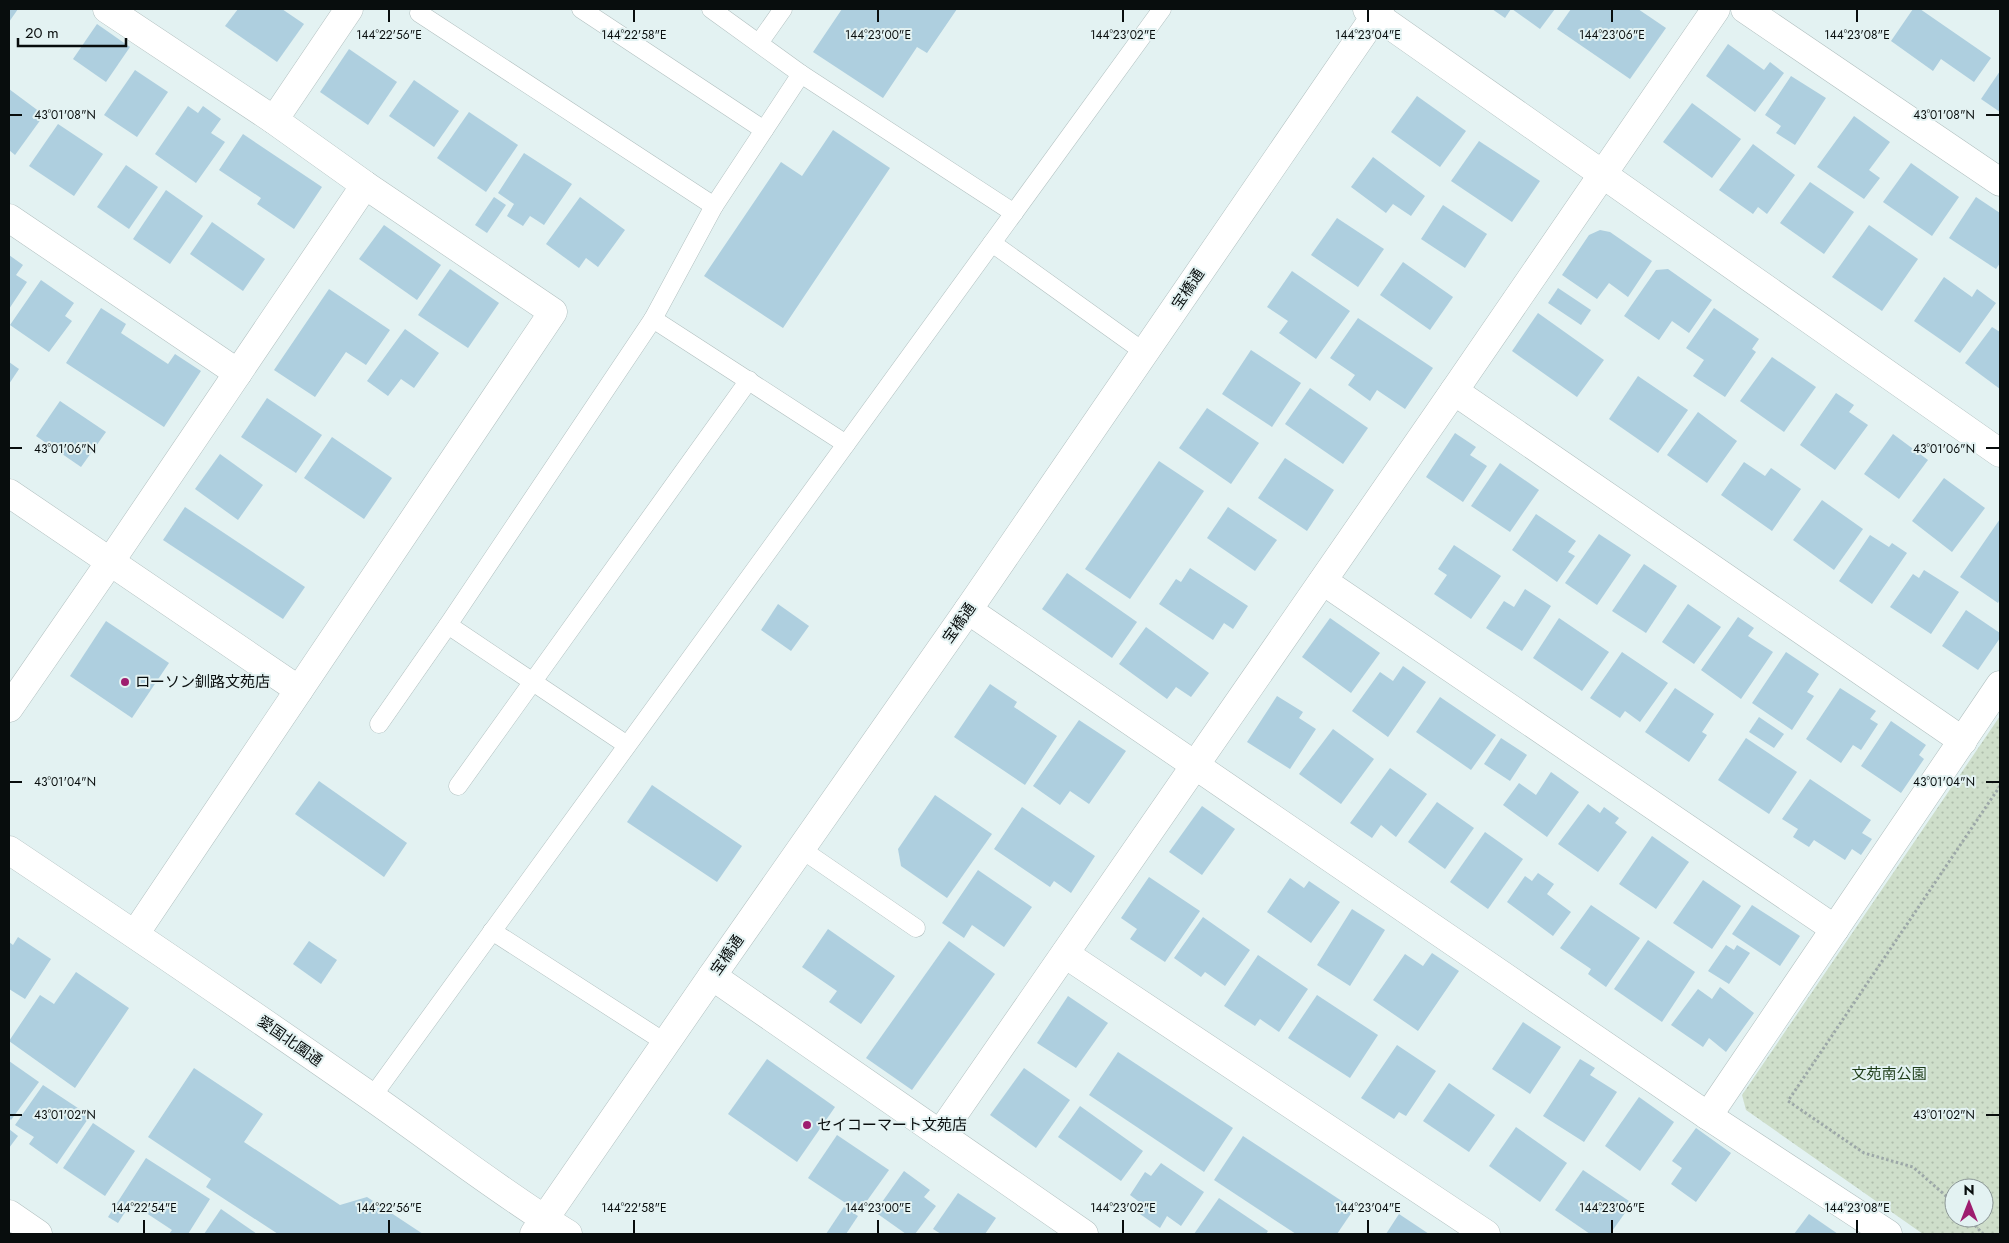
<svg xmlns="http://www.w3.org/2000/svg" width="2009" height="1243" font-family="Jost,'Noto Sans JP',sans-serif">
	<defs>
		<pattern id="park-dots" width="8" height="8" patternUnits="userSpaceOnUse" patternTransform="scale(1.25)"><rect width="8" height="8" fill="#cedeca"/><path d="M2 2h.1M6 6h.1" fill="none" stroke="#afbdac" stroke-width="1.8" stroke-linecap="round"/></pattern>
	</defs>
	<rect width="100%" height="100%" fill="#e3f2f2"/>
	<path fill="url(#park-dots)" fill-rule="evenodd" d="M 2000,716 L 2000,1234 L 1923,1234 L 1746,1110 L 1742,1095 ZM 1954,1188 L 1984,1188 L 1984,1218 L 1954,1218 Z"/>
	<g fill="#aecfdf">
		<polygon points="9,9 18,9 9,22"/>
		<polygon points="238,9 282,9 304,24 277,62 225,26"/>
		<polygon points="842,9 957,9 927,53 917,47 883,98 813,52"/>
		<polygon points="1492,9 1511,9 1505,18"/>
		<polygon points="1512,9 1555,9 1540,29"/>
		<polygon points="1571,9 1638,9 1666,28 1630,79 1557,29"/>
		<polygon points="1913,9 1920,9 1991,58 1974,82 1941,59 1933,71 1891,41"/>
		<polygon points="97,24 130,47 106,82 73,59"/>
		<polygon points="1728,44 1764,70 1770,62 1784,73 1755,112 1706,76"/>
		<polygon points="349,49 397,82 368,125 320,92"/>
		<polygon points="135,70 168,92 137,137 104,115"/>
		<polygon points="2000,71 2000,112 1981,99"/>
		<polygon points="1791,76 1826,98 1795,145 1776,133 1781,126 1765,115"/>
		<polygon points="414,80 459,111 434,147 389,116"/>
		<polygon points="9,89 44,115 15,155 9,150"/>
		<polygon points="1417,96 1466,131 1440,167 1391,132"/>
		<polygon points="1692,103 1741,139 1712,178 1663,142"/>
		<polygon points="188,106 198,113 203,106 221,119 211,133 225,142 196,183 155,154"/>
		<polygon points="469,112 518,145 486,192 437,158"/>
		<polygon points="1854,116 1890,142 1869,170 1880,178 1864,199 1817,167"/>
		<polygon points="58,124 103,154 74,196 29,166"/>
		<polygon points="833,130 890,168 783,328 704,276 781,162 802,176"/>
		<polygon points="243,134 322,187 294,229 257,204 261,198 219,170"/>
		<polygon points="1479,141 1540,181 1512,222 1451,181"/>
		<polygon points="1753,144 1795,175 1767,214 1758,207 1753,214 1719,190"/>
		<polygon points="524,153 572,184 544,225 530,216 523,226 507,216 514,204 498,193"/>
		<polygon points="1373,157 1425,196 1411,216 1393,204 1386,213 1351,187"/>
		<polygon points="1911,163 1959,197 1932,236 1883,202"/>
		<polygon points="126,165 158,187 129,229 97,207"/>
		<polygon points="1810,182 1854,212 1824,254 1780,223"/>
		<polygon points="166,190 203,216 170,264 133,239"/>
		<polygon points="494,197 506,205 487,233 475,225"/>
		<polygon points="580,197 625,230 598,267 586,258 579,268 546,244"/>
		<polygon points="1976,197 2000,213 2000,263 1996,269 1949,238"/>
		<polygon points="1443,205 1487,234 1465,268 1421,239"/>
		<polygon points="1337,218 1384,249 1358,287 1311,255"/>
		<polygon points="212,222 265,259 243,291 190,254"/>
		<polygon points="384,225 441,265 417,300 359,259"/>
		<polygon points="1869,225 1918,259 1882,311 1832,277"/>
		<polygon points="1600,230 1610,232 1652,261 1628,297 1609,283 1597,299 1562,275 1589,235"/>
		<polygon points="9,255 23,265 16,275 27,282 9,309"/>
		<polygon points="1403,262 1453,297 1430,330 1380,295"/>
		<polygon points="450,269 499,303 468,348 418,315"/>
		<polygon points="1668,269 1712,300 1689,333 1672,321 1659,340 1624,316 1656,270"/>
		<polygon points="1292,271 1350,311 1316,359 1279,333 1288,321 1267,307"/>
		<polygon points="1944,277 1972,297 1977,289 1996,303 1960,353 1914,321"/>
		<polygon points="41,280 74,303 65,316 72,321 49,352 10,325"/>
		<polygon points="1558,288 1591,310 1581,325 1548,303"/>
		<polygon points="329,289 390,330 366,365 346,352 315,397 274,370"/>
		<polygon points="101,308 126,324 121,333 168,364 175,354 201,371 164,427 66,363"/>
		<polygon points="1714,308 1759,339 1752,349 1756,352 1725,397 1693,376 1704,360 1686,348"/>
		<polygon points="1538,313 1604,360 1577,397 1512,351"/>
		<polygon points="1358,318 1433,368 1405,409 1377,390 1370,401 1348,385 1355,375 1330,358"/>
		<polygon points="1992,327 2000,332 2000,389 1965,363"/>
		<polygon points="405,329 439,353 414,388 401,379 388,396 367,381"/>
		<polygon points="1251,350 1301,383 1272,427 1222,394"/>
		<polygon points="1772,357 1816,387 1784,432 1740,401"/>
		<polygon points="9,362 19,369 9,384"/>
		<polygon points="1638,376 1688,410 1658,453 1609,419"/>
		<polygon points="1310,388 1368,428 1343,464 1285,424"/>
		<polygon points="1836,393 1854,405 1849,412 1868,425 1835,470 1800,445"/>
		<polygon points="267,398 322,435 296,473 241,437"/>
		<polygon points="60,401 106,432 81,467 36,436"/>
		<polygon points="1207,408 1259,443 1231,484 1179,448"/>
		<polygon points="1698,412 1737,441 1707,483 1667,455"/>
		<polygon points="1455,433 1476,447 1470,455 1487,466 1463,502 1426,477"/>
		<polygon points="1893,434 1928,460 1899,499 1864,474"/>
		<polygon points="332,437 392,478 364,519 304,478"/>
		<polygon points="220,454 263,485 238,520 195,489"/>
		<polygon points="1285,458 1334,490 1307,531 1258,498"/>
		<polygon points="1159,461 1204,491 1130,599 1085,569"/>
		<polygon points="1744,462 1765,476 1771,468 1801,489 1772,531 1721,495"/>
		<polygon points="1500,463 1539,490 1510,532 1471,506"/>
		<polygon points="1944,478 1985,508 1952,552 1912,521"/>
		<polygon points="1822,500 1863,529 1834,570 1793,540"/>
		<polygon points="185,507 305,587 283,619 163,540"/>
		<polygon points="1228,507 1277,540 1255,571 1207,538"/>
		<polygon points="1536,514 1576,541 1568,552 1575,556 1557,582 1512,550"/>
		<polygon points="2000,519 2000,599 1998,603 1960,577"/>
		<polygon points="1599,534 1631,555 1597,605 1565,583"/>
		<polygon points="1870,535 1889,547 1892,543 1907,553 1872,604 1839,581"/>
		<polygon points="1454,545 1501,576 1471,619 1434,594 1447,575 1438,569"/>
		<polygon points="1644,564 1677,586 1646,633 1612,611"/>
		<polygon points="1190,568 1248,606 1233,629 1224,623 1213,640 1159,604 1176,579 1181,582"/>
		<polygon points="1924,570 1959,592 1931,634 1890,607 1913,574 1919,578"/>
		<polygon points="1067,573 1137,622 1112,658 1042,609"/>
		<polygon points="1525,589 1551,606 1522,651 1486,628 1504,601 1514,607"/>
		<polygon points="778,604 809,626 791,651 761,630"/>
		<polygon points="1688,604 1721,627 1694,664 1662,642"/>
		<polygon points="1966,610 2000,633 2000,638 1978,670 1942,646"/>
		<polygon points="1738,617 1754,628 1748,636 1773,652 1741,699 1701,670"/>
		<polygon points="1330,618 1380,653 1351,693 1302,657"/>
		<polygon points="1559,618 1609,652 1582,691 1533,658"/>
		<polygon points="106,621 169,663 132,718 70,676"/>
		<polygon points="1146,627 1209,673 1191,697 1176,687 1167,699 1119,664"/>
		<polygon points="1622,652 1668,683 1640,722 1625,711 1620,718 1590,698"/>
		<polygon points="1786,652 1819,674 1807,692 1814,696 1792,730 1752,703"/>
		<polygon points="1403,666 1426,682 1388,737 1352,711 1380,672 1393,681"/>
		<polygon points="990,684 1017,702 1014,707 1057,736 1025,785 954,737"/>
		<polygon points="1675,688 1714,714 1702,732 1707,735 1689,762 1645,732"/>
		<polygon points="1840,688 1876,711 1870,719 1878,724 1861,750 1853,745 1841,763 1806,739"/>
		<polygon points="1277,696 1303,712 1299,718 1316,729 1290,769 1247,742"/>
		<polygon points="1440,697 1496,735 1471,770 1416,732"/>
		<polygon points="1759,717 1784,734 1774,748 1749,732"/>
		<polygon points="1079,720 1126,751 1089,804 1070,791 1060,805 1033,786"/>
		<polygon points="1891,721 1926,745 1919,755 1924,759 1901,793 1861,766"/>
		<polygon points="1333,729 1374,759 1341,804 1299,774"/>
		<polygon points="1501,738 1527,755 1510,781 1484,764"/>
		<polygon points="1746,738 1797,772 1769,814 1718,780"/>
		<polygon points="1390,768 1427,794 1396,837 1381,825 1372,838 1350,823"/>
		<polygon points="1551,772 1579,792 1547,837 1503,805 1519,783 1536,795"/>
		<polygon points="1810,779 1871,820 1862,833 1872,839 1861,855 1852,849 1845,860 1814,840 1809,847 1793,837 1798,829 1782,819"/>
		<polygon points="319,781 407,843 384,877 295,814"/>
		<polygon points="652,785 742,846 717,882 627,822"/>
		<polygon points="935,795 992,834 947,898 901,866 898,849"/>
		<polygon points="1437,802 1474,828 1445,869 1408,842"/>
		<polygon points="1588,804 1600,813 1604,807 1619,818 1615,823 1627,832 1598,872 1558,844"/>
		<polygon points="1202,806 1235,829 1202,875 1169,852"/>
		<polygon points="1022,807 1095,856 1071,893 1054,881 1050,887 994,849"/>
		<polygon points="1485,832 1523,859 1488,909 1450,882"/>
		<polygon points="1652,836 1689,862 1656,909 1619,884"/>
		<polygon points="978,870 1032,907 1004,947 972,925 964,938 942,923"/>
		<polygon points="1538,873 1554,884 1547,894 1571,912 1553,936 1507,902 1525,876 1532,881"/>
		<polygon points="1149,877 1200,911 1165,962 1130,939 1137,929 1121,918"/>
		<polygon points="1290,878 1304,888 1309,881 1340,902 1311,943 1267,912"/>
		<polygon points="1703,880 1741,906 1712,949 1673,923"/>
		<polygon points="1591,905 1640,938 1606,987 1588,974 1591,969 1560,948"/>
		<polygon points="1752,905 1800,936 1780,966 1732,934"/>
		<polygon points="1352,909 1385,930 1350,986 1317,965"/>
		<polygon points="1203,917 1250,950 1225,986 1205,972 1201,977 1174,958"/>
		<polygon points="828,929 895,976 861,1024 829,1002 837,991 802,967"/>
		<polygon points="18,937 51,959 25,999 9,989 9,942 13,945"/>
		<polygon points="1648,940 1695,972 1662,1022 1614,989"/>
		<polygon points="309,941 337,960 321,984 293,964"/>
		<polygon points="949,941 995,974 912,1090 866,1058"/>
		<polygon points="1726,945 1734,950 1737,945 1750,953 1729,984 1708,971"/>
		<polygon points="1432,953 1459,971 1418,1031 1373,1000 1405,954 1423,966"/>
		<polygon points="1258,955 1308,989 1279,1032 1260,1019 1255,1026 1224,1006"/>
		<polygon points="76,972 129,1008 75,1088 9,1041 40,995 54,1004"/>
		<polygon points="1720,987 1754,1013 1726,1052 1709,1038 1703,1047 1671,1025 1698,989 1712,999"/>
		<polygon points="1317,995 1378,1035 1350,1078 1288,1038"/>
		<polygon points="1068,996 1108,1023 1076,1068 1037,1043"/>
		<polygon points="1523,1022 1561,1047 1530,1094 1492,1069"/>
		<polygon points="1397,1045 1436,1071 1406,1116 1399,1112 1394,1119 1361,1098"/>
		<polygon points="1118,1052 1233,1128 1204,1172 1089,1095"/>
		<polygon points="767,1059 835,1107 797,1162 728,1114"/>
		<polygon points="1580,1059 1595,1068 1590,1075 1617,1092 1584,1142 1543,1116"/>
		<polygon points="9,1061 39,1082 11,1120 9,1118"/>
		<polygon points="194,1068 263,1114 244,1142 340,1205 367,1197 423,1234 278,1234 206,1187 211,1179 148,1137"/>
		<polygon points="1024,1068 1070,1100 1036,1148 990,1115"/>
		<polygon points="1449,1083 1495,1115 1469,1152 1423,1121"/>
		<polygon points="43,1085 90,1116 57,1164 29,1144 34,1137 15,1125"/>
		<polygon points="1639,1097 1674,1122 1640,1171 1605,1146"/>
		<polygon points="1080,1106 1143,1151 1121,1181 1058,1137"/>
		<polygon points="93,1123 135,1151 105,1196 63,1168"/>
		<polygon points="1516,1127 1567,1163 1540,1202 1489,1166"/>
		<polygon points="1696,1128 1731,1153 1696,1202 1671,1184 1682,1168 1672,1161"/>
		<polygon points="9,1129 18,1136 9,1148"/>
		<polygon points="837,1135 889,1170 859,1212 808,1178"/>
		<polygon points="1243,1136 1354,1209 1337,1234 1296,1234 1214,1180"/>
		<polygon points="146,1158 210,1199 188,1234 169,1234 172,1230 131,1203 118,1223 108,1217"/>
		<polygon points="1161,1163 1204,1192 1181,1226 1167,1216 1160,1228 1137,1212 1142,1204 1130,1195 1145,1172 1151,1176"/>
		<polygon points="1583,1170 1632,1203 1610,1234 1590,1234 1555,1210"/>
		<polygon points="904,1171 930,1190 924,1197 936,1206 915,1234 906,1234 875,1212"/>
		<polygon points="958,1193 996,1218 985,1234 941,1234 933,1229"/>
		<polygon points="1219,1198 1268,1231 1266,1234 1194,1234"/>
		<polygon points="844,1207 858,1216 846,1234 826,1234"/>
		<polygon points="221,1209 257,1234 204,1234"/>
		<polygon points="1399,1214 1429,1234 1386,1234"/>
		<polygon points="1809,1214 1838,1234 1794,1234"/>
	</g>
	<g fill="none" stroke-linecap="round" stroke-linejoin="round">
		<g stroke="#b2c0c0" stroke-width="19">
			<g id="lane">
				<polyline points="581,9 764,130"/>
				<polyline points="711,9 801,74"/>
				<polyline points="419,13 714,206 653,319 448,625 627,745"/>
				<polyline points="759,43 783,9"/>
				<polyline points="714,206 801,74 1014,213"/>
				<polyline points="992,243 1162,9"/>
				<polyline points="653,319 846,444"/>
				<polyline points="379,724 448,625"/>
				<polyline points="458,786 749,380"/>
				<polyline points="801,849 916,928"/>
				<polyline points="492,931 666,1043"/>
				<polyline points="372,1097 992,243 1144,352"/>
			</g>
		</g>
		<g stroke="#b2c0c0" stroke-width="29">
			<g id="street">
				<polyline points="107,9 274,120 365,185 553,312 135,934"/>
				<polyline points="1367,9 2000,453"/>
				<polyline points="1745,9 2000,182"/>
				<polyline points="274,120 349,9"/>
				<polyline points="9,218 238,373"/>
				<polyline points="1454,391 1963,741"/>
				<polyline points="9,493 299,690"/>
				<polyline points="1323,581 1835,929"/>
				<polyline points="968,610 1708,1116 1888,1234"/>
				<polyline points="9,708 110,562 365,185"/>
				<polyline points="1065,954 1486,1234"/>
				<polyline points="712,976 1084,1234"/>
				<polyline points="1708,1116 2000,685"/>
				<polyline points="940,1134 1454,391 1716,9"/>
				<polyline points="9,1214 38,1234"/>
			</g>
		</g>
		<g stroke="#b2c0c0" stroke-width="29">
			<g id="secondary">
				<path d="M 9,850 C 130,931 251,1013 370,1096 C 436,1142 500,1192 568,1234"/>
				<polyline points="534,1234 712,976 968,610 1380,9"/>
			</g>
		</g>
		<g stroke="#9da8a8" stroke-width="3" stroke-dasharray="2.5 2.5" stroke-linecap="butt">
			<polyline points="1954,1203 1913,1167 1864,1153 1788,1101 2000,786"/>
			<polyline points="1968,1218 1983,1234"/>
		</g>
		<use href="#lane" stroke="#fff" stroke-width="18"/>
		<use href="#street" stroke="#fff" stroke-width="28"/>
		<use href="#secondary" stroke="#fff" stroke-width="28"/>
	</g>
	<path fill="none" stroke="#080d0d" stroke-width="2" d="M 389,10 L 389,22M 634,10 L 634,22M 878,10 L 878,22M 1123,10 L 1123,22M 1368,10 L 1368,22M 1612,10 L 1612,22M 1857,10 L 1857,22M 10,115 L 22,115M 1986,115 L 1999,115M 10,448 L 22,448M 1986,448 L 1999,448M 10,782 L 22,782M 1986,782 L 1999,782M 10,1115 L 22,1115M 1986,1115 L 1999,1115M 144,1220 L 144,1233M 389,1220 L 389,1233M 634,1220 L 634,1233M 878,1220 L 878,1233M 1123,1220 L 1123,1233M 1368,1220 L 1368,1233M 1612,1220 L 1612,1233M 1857,1220 L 1857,1233"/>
	<g fill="#9e1d6f" stroke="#e3f2f2" stroke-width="2">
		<circle cx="125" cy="682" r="5"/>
		<circle cx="807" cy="1125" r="5"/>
	</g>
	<g text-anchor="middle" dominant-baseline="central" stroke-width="4" stroke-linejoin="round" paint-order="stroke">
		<g font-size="15" fill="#080d0d" stroke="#e3f2f2">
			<text transform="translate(1188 289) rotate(-56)">宝橋通</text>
			<text transform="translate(959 623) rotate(-55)">宝橋通</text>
			<text transform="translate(727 955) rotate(-55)">宝橋通</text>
			<text transform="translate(290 1041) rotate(35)">愛国北園通</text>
		</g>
		<g font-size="15" fill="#080d0d" stroke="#e3f2f2" text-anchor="start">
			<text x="135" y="682">ローソン釧路文苑店</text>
			<text x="817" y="1125">セイコーマート文苑店</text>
		</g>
		<g font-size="15" fill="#1e3d18" stroke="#e3f2f2">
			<text x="1889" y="1074">文苑南公園</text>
		</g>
	</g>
	<g font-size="12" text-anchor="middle" fill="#080d0d" stroke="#e3f2f2" stroke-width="4" stroke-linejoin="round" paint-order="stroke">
		<text x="389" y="39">144°22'56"E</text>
		<text x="634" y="39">144°22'58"E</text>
		<text x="878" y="39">144°23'00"E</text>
		<text x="1123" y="39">144°23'02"E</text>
		<text x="1368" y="39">144°23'04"E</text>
		<text x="1612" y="39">144°23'06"E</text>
		<text x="1857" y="39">144°23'08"E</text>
		<text x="65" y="119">43°01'08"N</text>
		<text x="1944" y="119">43°01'08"N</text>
		<text x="65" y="453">43°01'06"N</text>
		<text x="1944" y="453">43°01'06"N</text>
		<text x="65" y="786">43°01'04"N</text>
		<text x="1944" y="786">43°01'04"N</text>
		<text x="65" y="1119">43°01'02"N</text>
		<text x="1944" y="1119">43°01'02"N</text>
		<text x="144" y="1212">144°22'54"E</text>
		<text x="389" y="1212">144°22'56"E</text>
		<text x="634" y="1212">144°22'58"E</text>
		<text x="878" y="1212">144°23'00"E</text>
		<text x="1123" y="1212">144°23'02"E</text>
		<text x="1368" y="1212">144°23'04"E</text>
		<text x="1612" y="1212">144°23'06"E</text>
		<text x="1857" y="1212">144°23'08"E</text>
	</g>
	<rect width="2009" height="1243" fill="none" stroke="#080d0d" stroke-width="20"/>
	<g transform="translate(1969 1203)"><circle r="24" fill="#e3f2f2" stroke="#8b9696"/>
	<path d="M0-4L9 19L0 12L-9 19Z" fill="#9e1d6f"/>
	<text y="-8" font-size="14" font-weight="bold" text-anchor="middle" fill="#080d0d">N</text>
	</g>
	<path d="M18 38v8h108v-8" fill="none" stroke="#080d0d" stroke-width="2.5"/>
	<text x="25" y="38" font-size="15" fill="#080d0d" stroke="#e3f2f2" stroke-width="4" paint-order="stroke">20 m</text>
</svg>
